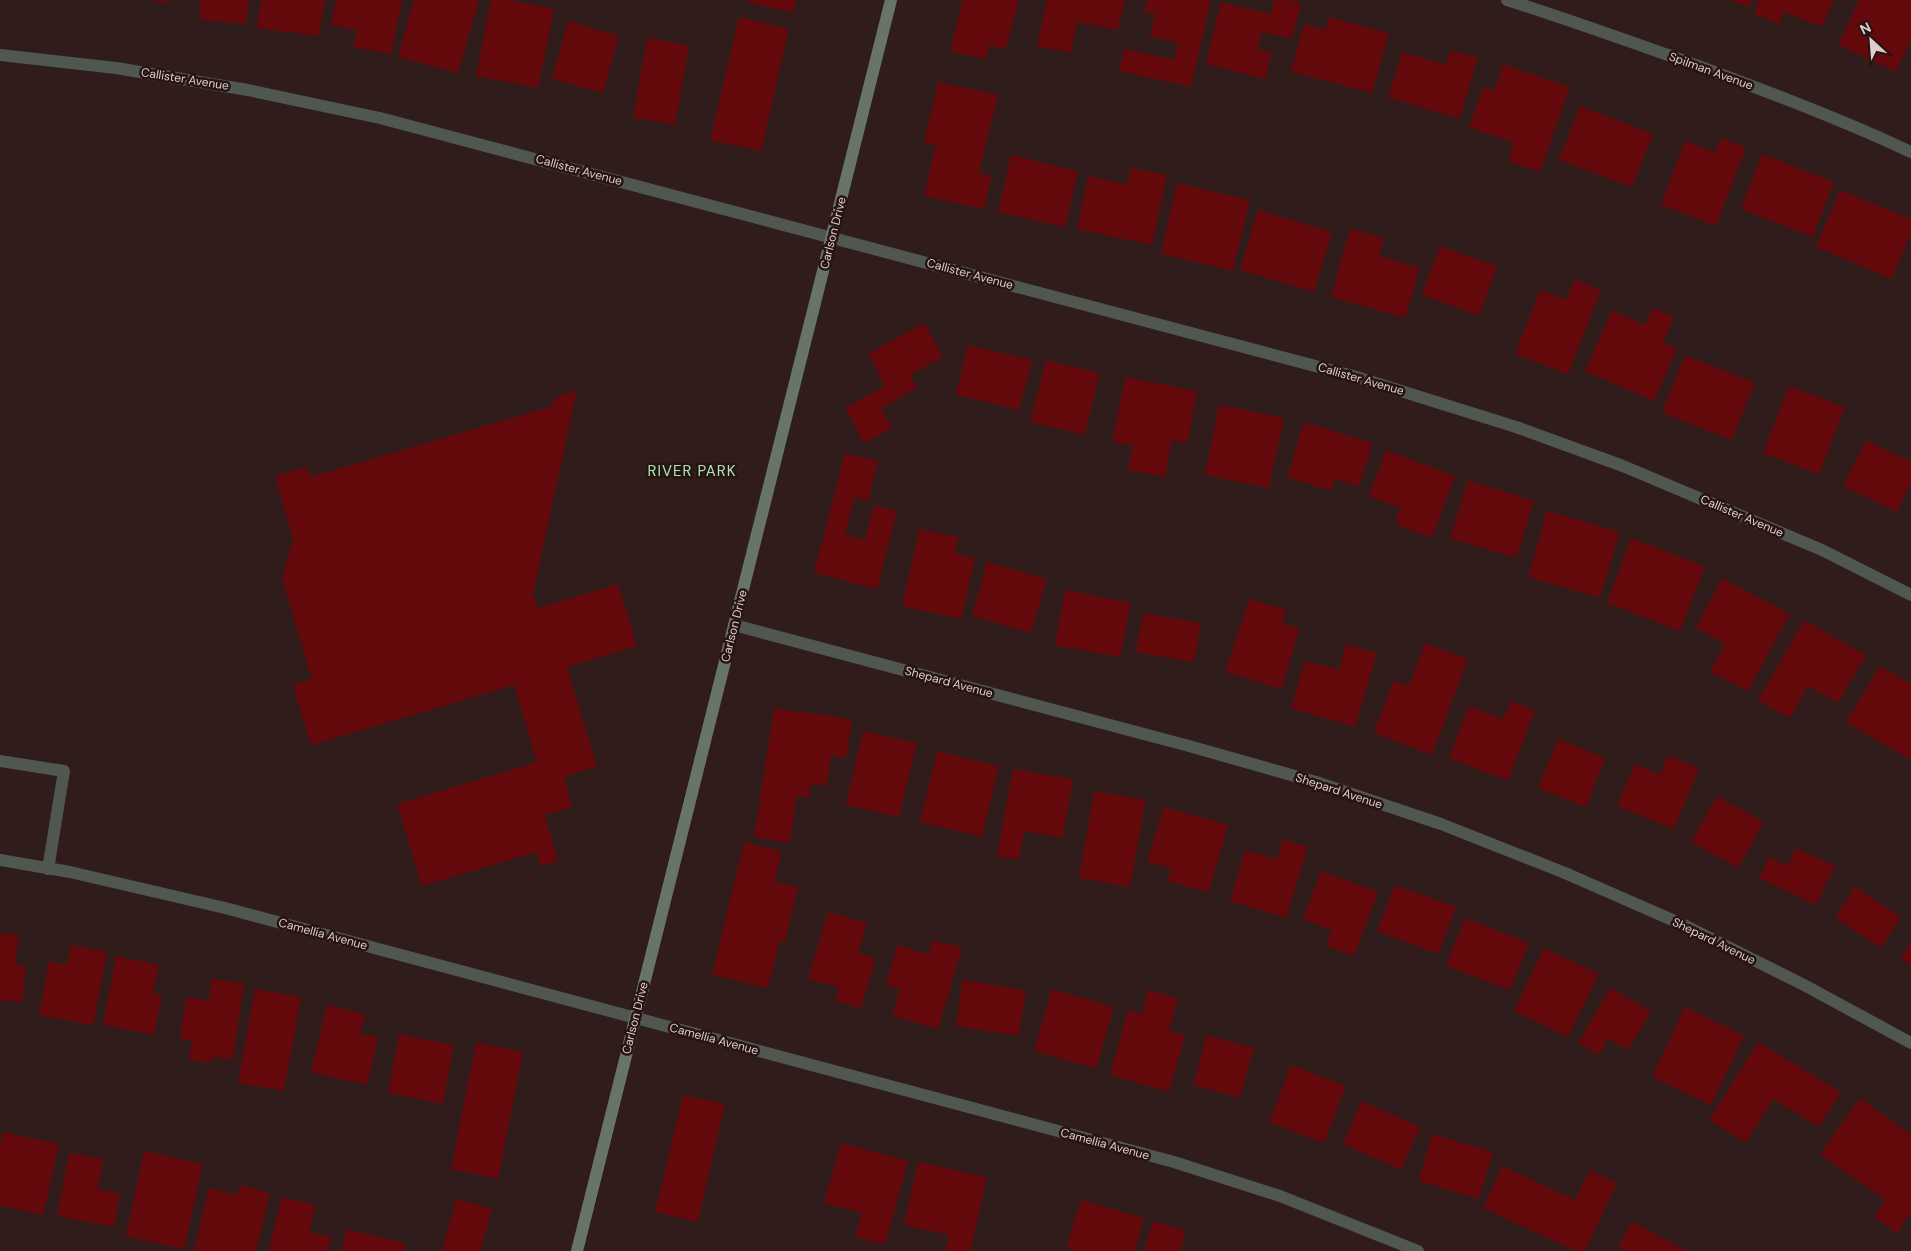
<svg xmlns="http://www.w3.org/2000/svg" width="1911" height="1251" font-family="'DM Sans',sans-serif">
	<rect width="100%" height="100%" fill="#301d1b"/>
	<g fill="#63090c">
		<polygon points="149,0 169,0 169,4"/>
		<polygon points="201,0 249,0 246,24 199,19"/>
		<polygon points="261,0 325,0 319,36 257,28"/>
		<polygon points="336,0 402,0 391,54 353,47 357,30 331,25"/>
		<polygon points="414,0 479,0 458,73 398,57"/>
		<polygon points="491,0 509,0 554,9 538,88 476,76"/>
		<polygon points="748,0 796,0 793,13 747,2"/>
		<polygon points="963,0 1019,0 1006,49 990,45 986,59 950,51"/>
		<polygon points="1047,0 1125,0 1118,30 1077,22 1071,53 1037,46"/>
		<polygon points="1147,0 1211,0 1191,87 1119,71 1124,49 1174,60 1178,43 1150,36 1155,14 1144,12"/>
		<polygon points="1274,0 1289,0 1301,3 1292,39 1262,32 1258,49 1272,53 1265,79 1206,64 1221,2 1271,14"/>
		<polygon points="1729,0 1752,0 1749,7"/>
		<polygon points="1759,0 1833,0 1822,27 1784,12 1779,24 1754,14"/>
		<polygon points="1859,0 1911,0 1911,39 1896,72 1838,45"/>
		<polygon points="739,17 789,29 761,151 710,140"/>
		<polygon points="1329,17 1389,33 1372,93 1291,72 1304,24 1325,30"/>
		<polygon points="568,21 619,36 603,93 552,79"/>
		<polygon points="647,38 689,46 675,125 633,118"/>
		<polygon points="1451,50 1478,58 1459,119 1388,97 1402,52 1446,65"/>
		<polygon points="1503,64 1570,87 1540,172 1508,161 1514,143 1469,127 1483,87 1494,91"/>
		<polygon points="938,82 998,95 979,173 992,176 984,209 924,196 936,145 924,142"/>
		<polygon points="1580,106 1653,134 1632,187 1559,160"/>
		<polygon points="1721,138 1746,147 1716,226 1661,205 1685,141 1715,152"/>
		<polygon points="1762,154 1834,182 1813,237 1741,209"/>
		<polygon points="1011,155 1078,171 1065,227 998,212"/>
		<polygon points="1131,168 1167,175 1152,245 1077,229 1088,176 1127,184"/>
		<polygon points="1177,183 1250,200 1233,271 1161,254"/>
		<polygon points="1840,190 1911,219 1911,233 1892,279 1816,247"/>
		<polygon points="1258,210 1332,232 1314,292 1240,270"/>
		<polygon points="1350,229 1384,238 1379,256 1420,268 1405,318 1331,297"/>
		<polygon points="1440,246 1497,266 1479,316 1422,295"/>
		<polygon points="1574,279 1601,290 1568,374 1515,354 1540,290 1566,300"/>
		<polygon points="1653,308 1674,317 1663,343 1677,348 1654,401 1585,371 1612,310 1645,325"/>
		<polygon points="924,323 943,357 910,375 917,388 881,408 892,428 864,443 845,408 885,386 868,354"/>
		<polygon points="968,345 1032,360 1019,410 956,395"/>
		<polygon points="1685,355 1755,383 1732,440 1662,413"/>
		<polygon points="1046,360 1100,373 1085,435 1030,422"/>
		<polygon points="1125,377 1197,391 1187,443 1172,440 1165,477 1128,470 1133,445 1112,442"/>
		<polygon points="1789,386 1845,407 1819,474 1763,453"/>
		<polygon points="577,390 533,594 537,608 618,584 637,646 567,667 597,766 564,777 572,807 545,815 558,861 541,866 536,852 422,886 397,804 537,762 514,685 311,745 293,685 312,679 282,579 293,539 275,476 307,467 310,477 553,406 554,398"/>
		<polygon points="1219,405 1284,418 1269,488 1205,475"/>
		<polygon points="1304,422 1373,443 1359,486 1335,479 1331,491 1287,477"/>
		<polygon points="1866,440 1911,462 1911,482 1897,512 1843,486"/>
		<polygon points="1386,450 1455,476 1432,538 1395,524 1400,508 1369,496"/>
		<polygon points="845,453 878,461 868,501 855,497 845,535 865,540 874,505 897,511 877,589 814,573"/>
		<polygon points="1468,480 1534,501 1516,558 1450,538"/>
		<polygon points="1547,511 1620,532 1600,598 1528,577"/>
		<polygon points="919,529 958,537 955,553 975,558 961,619 902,606"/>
		<polygon points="1631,538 1705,566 1680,631 1607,603"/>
		<polygon points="987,562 1047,579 1031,633 972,616"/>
		<polygon points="1722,578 1790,614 1748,691 1710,672 1725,644 1696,628"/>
		<polygon points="1065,590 1131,603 1120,657 1055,645"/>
		<polygon points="1249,599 1286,610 1282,623 1300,629 1281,689 1225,672"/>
		<polygon points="1143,613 1201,623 1194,662 1136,652"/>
		<polygon points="1804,620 1866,655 1838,703 1808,686 1790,718 1758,701"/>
		<polygon points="1425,643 1468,659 1432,755 1374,733 1393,681 1409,686"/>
		<polygon points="1346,644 1377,653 1355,727 1291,708 1305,661 1339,670"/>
		<polygon points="1880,666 1911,684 1911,755 1909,759 1846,722"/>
		<polygon points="1511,701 1535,710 1508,781 1449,758 1469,706 1503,719"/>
		<polygon points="774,708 852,719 846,758 831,756 827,786 811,784 809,798 797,796 790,843 754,837"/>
		<polygon points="863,731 917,743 899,817 846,805"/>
		<polygon points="1558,739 1605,758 1586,807 1538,788"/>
		<polygon points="937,751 999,766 982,837 920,822"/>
		<polygon points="1668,755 1699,768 1674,829 1617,806 1635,764 1660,775"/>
		<polygon points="1013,769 1073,779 1063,838 1024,831 1019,860 997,856"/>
		<polygon points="1094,791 1146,800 1130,887 1079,878"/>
		<polygon points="1717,796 1764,822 1738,868 1691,842"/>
		<polygon points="1164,807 1228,825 1208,893 1168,881 1171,868 1147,862"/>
		<polygon points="1283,840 1308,847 1286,918 1230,901 1245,850 1277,859"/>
		<polygon points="744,842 782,851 774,882 798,887 785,942 780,940 768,988 712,975"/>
		<polygon points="1796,848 1835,866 1816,905 1759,878 1769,857 1787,866"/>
		<polygon points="1321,871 1378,892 1354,956 1326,946 1332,930 1303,919"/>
		<polygon points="1395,885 1456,907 1438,954 1377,931"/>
		<polygon points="1855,887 1901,917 1881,948 1835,918"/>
		<polygon points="828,912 867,923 858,953 876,958 861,1008 835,1001 839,987 808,979"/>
		<polygon points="1465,918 1529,943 1510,990 1446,966"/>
		<polygon points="0,933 19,935 15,964 26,966 22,1002 0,1000"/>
		<polygon points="933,940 962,948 938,1029 892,1016 900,989 886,985 897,945 929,954"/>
		<polygon points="1911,942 1911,965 1901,959"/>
		<polygon points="71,945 107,952 93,1025 39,1015 49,961 67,965"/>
		<polygon points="1544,948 1599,974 1568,1037 1514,1011"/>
		<polygon points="116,956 159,965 153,994 162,995 154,1035 103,1025"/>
		<polygon points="211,979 244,983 233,1060 211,1057 211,1063 189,1060 192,1040 180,1039 186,997 209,1001"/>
		<polygon points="963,980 1026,990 1019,1036 956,1026"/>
		<polygon points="1610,988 1651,1011 1628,1050 1608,1038 1599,1055 1578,1043"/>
		<polygon points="255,989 301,997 284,1091 238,1083"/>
		<polygon points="1052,989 1114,1007 1096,1069 1034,1051"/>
		<polygon points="1148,990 1178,998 1169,1031 1185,1036 1169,1092 1110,1075 1128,1010 1142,1014"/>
		<polygon points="327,1005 365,1014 360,1034 378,1037 367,1085 311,1072"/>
		<polygon points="1685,1007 1744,1036 1711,1105 1652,1077"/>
		<polygon points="399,1034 454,1045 443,1104 388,1093"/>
		<polygon points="1207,1035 1254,1048 1240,1098 1193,1085"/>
		<polygon points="476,1042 523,1052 498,1179 451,1169"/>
		<polygon points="1758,1042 1841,1092 1819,1127 1773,1099 1746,1143 1709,1120"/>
		<polygon points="1291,1065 1346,1086 1324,1143 1269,1122"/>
		<polygon points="683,1095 725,1104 698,1222 655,1212"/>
		<polygon points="1860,1098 1911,1135 1911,1213 1897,1233 1874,1217 1885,1200 1820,1154"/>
		<polygon points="1361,1101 1420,1127 1401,1170 1343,1144"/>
		<polygon points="3,1132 59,1144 43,1215 0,1205 0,1145"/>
		<polygon points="1432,1134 1493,1152 1479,1199 1419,1181"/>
		<polygon points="841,1143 908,1161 885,1245 855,1237 862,1213 824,1203"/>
		<polygon points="144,1151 203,1164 184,1249 126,1236"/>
		<polygon points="69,1153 103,1159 98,1189 120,1193 114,1227 57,1216"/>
		<polygon points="918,1162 987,1177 970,1251 946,1251 949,1235 904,1225"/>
		<polygon points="1502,1166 1575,1200 1590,1170 1617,1183 1585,1251 1576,1251 1483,1208"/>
		<polygon points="240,1185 270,1193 256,1251 194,1251 209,1188 238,1195"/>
		<polygon points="282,1197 316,1205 309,1232 331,1237 328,1251 269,1251"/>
		<polygon points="456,1199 492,1209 480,1251 442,1251"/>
		<polygon points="1081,1200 1144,1218 1135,1251 1077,1251 1066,1248"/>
		<polygon points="1153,1221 1186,1231 1180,1251 1144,1251"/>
		<polygon points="1632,1222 1687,1251 1627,1251 1618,1246"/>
		<polygon points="346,1229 405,1243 403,1251 341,1251"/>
	</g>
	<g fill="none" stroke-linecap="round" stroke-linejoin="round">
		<polyline stroke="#4f5750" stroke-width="12" points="0,761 64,771 48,869"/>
		<g stroke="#4f5750" stroke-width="12">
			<path d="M 1507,0 C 1561,17 1614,36 1668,55 C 1750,85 1832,115 1911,152"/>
			<polyline points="0,55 116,68 248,90 380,118 1353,376 1516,427 1623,466 1822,550 1911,595"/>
			<polyline points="734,625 1189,746 1316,782 1441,824 1565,873 1686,926 1804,985 1911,1043"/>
			<polyline points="0,860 70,872 225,908 1174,1162 1280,1196 1418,1251"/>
		</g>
		<polyline stroke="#68746a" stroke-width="12" points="577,1251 891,0"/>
	</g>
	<g text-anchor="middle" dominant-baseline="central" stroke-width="5" stroke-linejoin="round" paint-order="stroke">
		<g font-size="12" fill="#dccecd" stroke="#261312">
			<text transform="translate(1711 71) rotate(20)">Spilman Avenue</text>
			<text transform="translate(185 79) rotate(9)">Callister Avenue</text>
			<text transform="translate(579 170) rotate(15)">Callister Avenue</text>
			<text transform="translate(833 233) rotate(-76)">Carlson Drive</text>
			<text transform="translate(970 274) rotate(15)">Callister Avenue</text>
			<text transform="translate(1361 379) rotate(16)">Callister Avenue</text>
			<text transform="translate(1742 516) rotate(23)">Callister Avenue</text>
			<text transform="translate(734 626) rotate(-76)">Carlson Drive</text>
			<text transform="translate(949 682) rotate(15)">Shepard Avenue</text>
			<text transform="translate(1339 791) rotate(18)">Shepard Avenue</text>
			<text transform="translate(323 934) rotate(15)">Camellia Avenue</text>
			<text transform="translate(1714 941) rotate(26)">Shepard Avenue</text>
			<text transform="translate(635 1018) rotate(-76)">Carlson Drive</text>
			<text transform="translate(714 1039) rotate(15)">Camellia Avenue</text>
			<text transform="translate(1105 1144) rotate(15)">Camellia Avenue</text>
		</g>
		<g font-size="15" letter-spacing="1" fill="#a4e7b2" stroke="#261312">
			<text x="692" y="471">RIVER PARK</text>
		</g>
	</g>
	<g transform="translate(1871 40) rotate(334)" stroke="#261312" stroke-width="4" paint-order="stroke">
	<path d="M0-4L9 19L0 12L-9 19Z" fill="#dccecd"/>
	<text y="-8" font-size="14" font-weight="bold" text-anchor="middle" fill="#dccecd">N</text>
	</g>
</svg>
